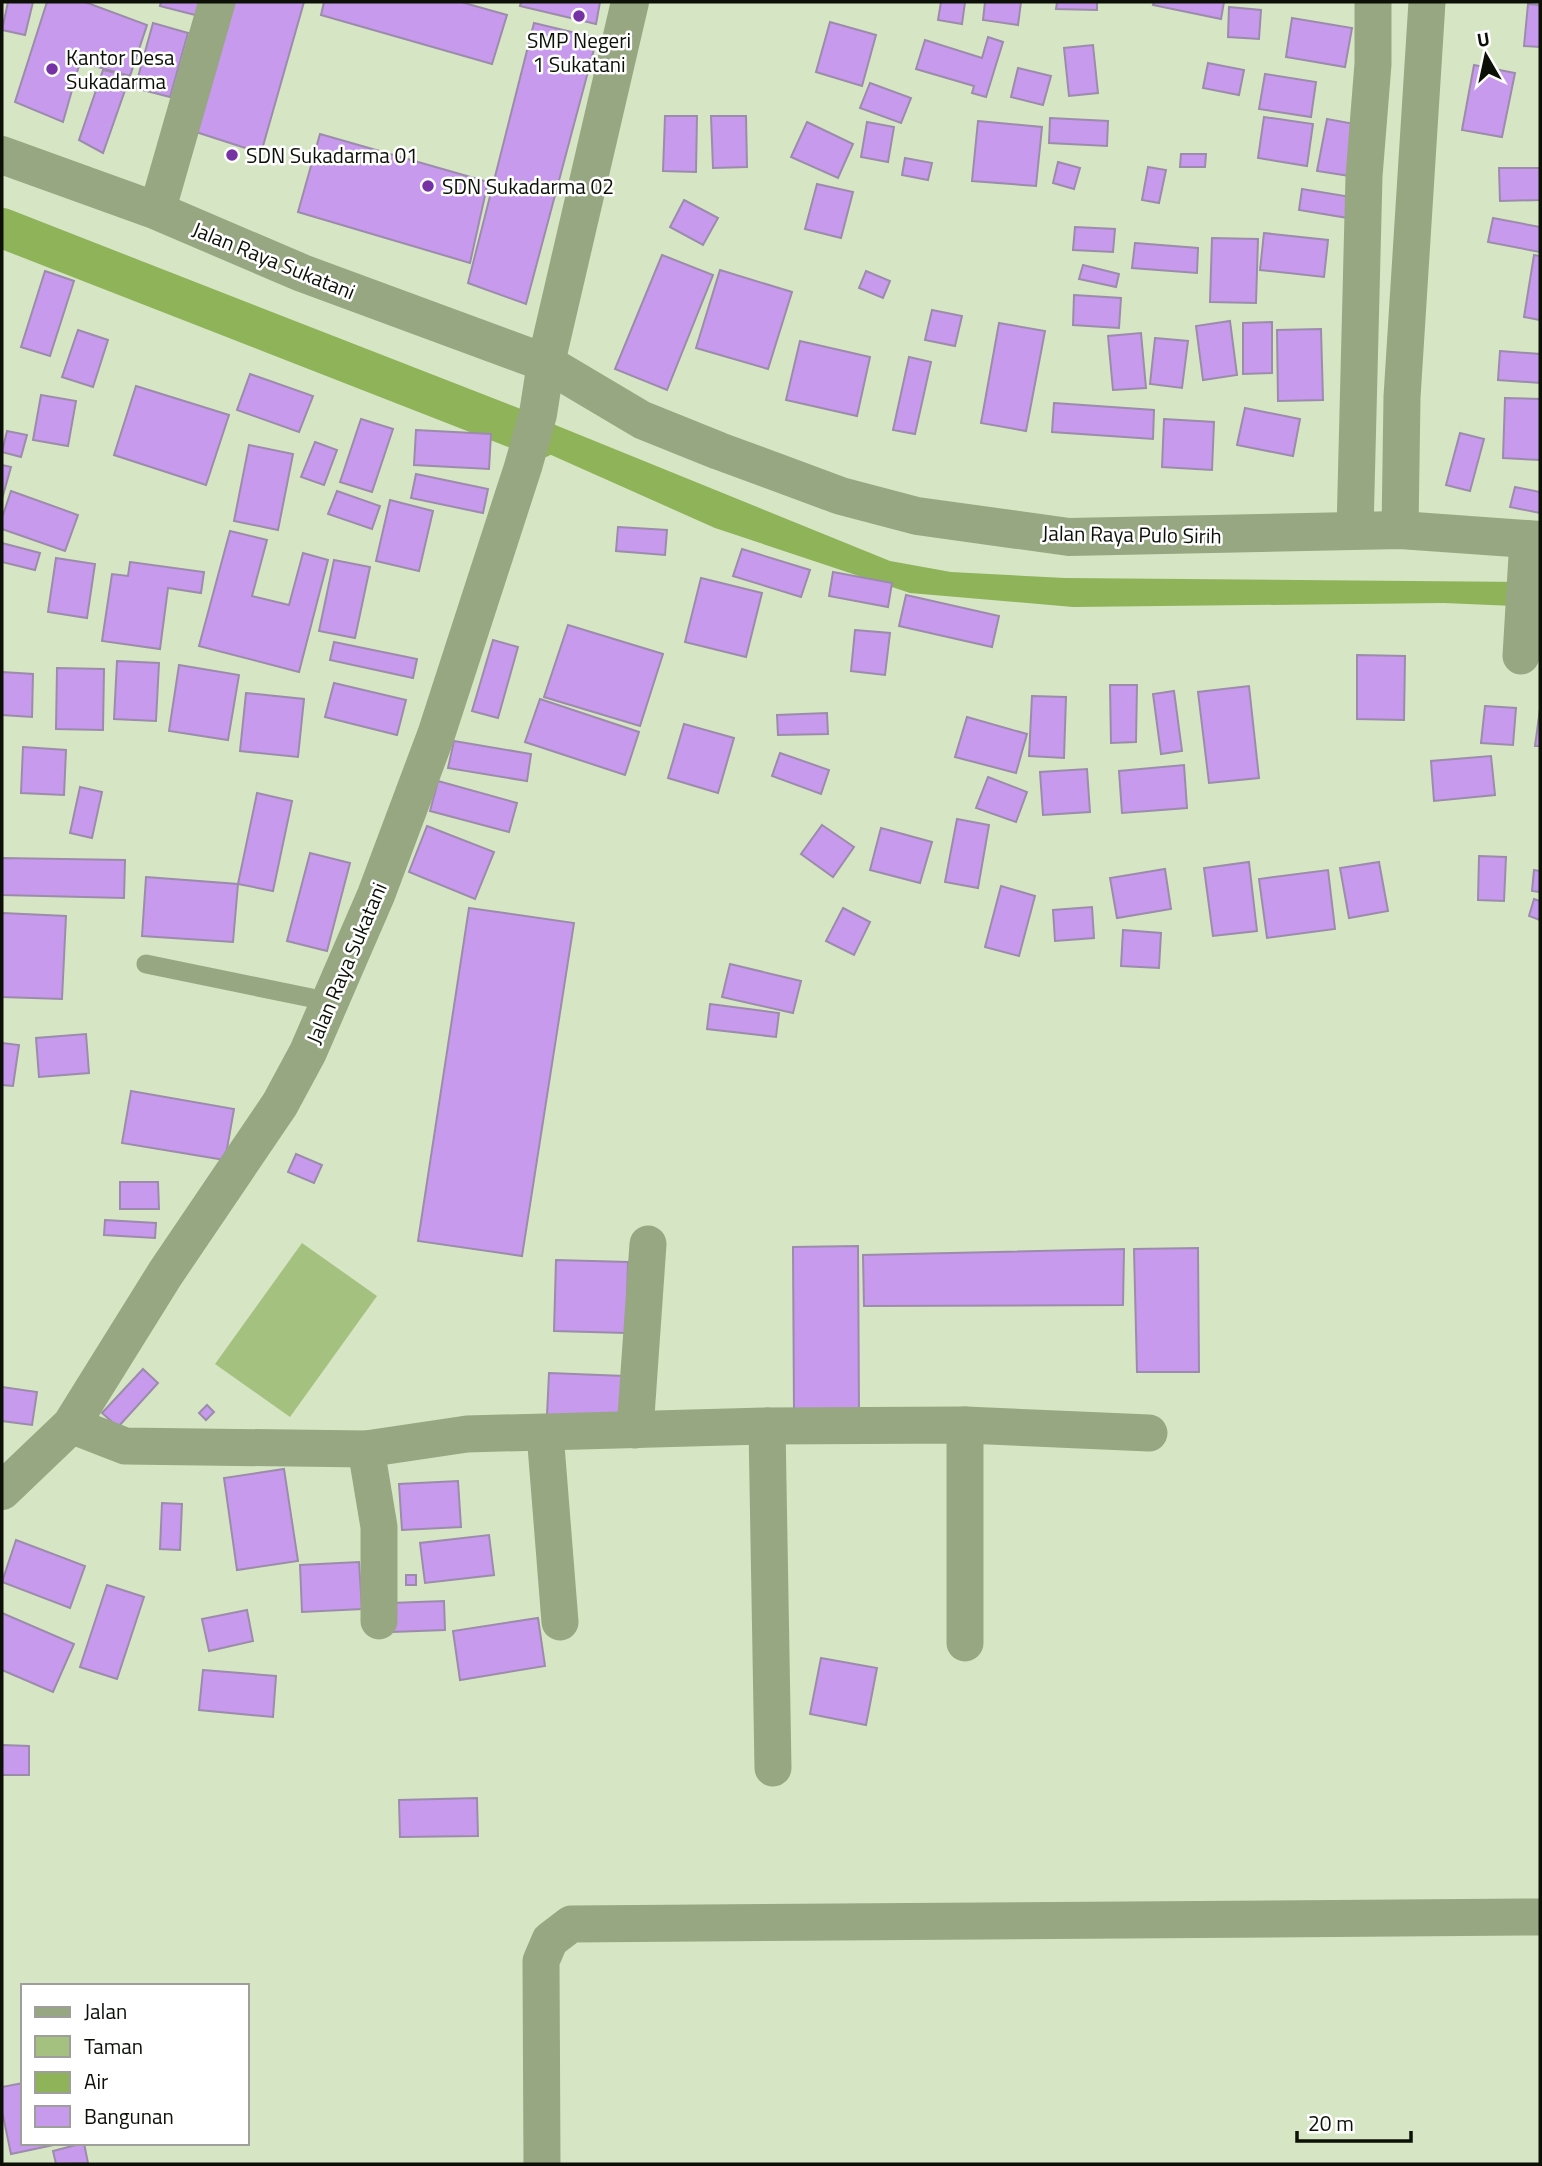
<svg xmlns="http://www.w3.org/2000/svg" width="1542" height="2166" font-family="'Titillium Web',sans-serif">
	<rect width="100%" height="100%" fill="#d6e5c4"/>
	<polygon fill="#a5c180" points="302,1243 377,1296 290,1417 215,1364"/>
	<polygon fill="#8fb359" points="494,400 890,561 951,572 1065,578 1540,582 1540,607 1444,603 1073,607 910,593 715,528 486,426"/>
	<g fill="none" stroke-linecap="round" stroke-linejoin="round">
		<polyline stroke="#8fb359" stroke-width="40" points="2,228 540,438"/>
	</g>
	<g fill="#c79aee" stroke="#9c8cab" stroke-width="2">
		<polygon points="8,2 33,2 25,35 2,30"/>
		<polygon points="47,2 85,2 147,25 130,76 80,62 63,122 15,102"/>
		<polygon points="161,2 207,2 203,17 160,6"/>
		<polygon points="232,2 304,2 261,153 196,132"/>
		<polygon points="324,2 461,2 507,15 492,64 321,15"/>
		<polygon points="521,2 600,2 596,24 520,6"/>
		<polygon points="941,2 965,2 962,24 938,20"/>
		<polygon points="985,2 1021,2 1018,25 983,20"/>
		<polygon points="1057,2 1097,2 1097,10 1056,9"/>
		<polygon points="1154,2 1224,2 1221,19 1153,5"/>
		<polygon points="1528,4 1540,5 1540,47 1524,46"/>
		<polygon points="1229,7 1261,10 1259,39 1228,37"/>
		<polygon points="1292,18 1352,28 1345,67 1286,57"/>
		<polygon points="830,22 876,35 862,86 816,72"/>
		<polygon points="153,23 188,33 170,97 135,88"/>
		<polygon points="534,23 597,38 526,304 468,283"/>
		<polygon points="988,37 1003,42 986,97 972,93 974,86 916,69 925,40 982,58"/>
		<polygon points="1093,45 1098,93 1069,96 1064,48"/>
		<polygon points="1208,63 1244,70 1239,95 1203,88"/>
		<polygon points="1474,65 1515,73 1502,137 1462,130"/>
		<polygon points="1018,68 1051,76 1043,105 1011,97"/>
		<polygon points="103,70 130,76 103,153 79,140"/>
		<polygon points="1265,74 1316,82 1311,117 1259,109"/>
		<polygon points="870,83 911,98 901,123 860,108"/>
		<polygon points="665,116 697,116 696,172 663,171"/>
		<polygon points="711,116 746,116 747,167 713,168"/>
		<polygon points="1264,117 1313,124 1307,166 1258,158"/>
		<polygon points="1050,118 1108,121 1107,146 1049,143"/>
		<polygon points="1327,119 1360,125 1350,176 1317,171"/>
		<polygon points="978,121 1042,127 1036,186 972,181"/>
		<polygon points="807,122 853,144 838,178 791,157"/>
		<polygon points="867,122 894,127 888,162 861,157"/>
		<polygon points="320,134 488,182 470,263 298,212"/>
		<polygon points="1181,154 1206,154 1205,167 1180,167"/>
		<polygon points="905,158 932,163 928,180 902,175"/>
		<polygon points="1058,162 1080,168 1074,189 1053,183"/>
		<polygon points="1148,167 1166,170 1159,203 1142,200"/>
		<polygon points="1499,168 1540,168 1540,200 1500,201"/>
		<polygon points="817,184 853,192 841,238 805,229"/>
		<polygon points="1302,189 1351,197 1348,218 1299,210"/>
		<polygon points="684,200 718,218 703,245 670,227"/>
		<polygon points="1493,218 1540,227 1540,252 1488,242"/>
		<polygon points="1075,227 1115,229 1113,252 1073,250"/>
		<polygon points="1264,233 1328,240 1324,277 1260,270"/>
		<polygon points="1212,238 1258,239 1256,303 1210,302"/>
		<polygon points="1135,243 1198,248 1197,273 1132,268"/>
		<polygon points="662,255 713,275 667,390 615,369"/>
		<polygon points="1534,255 1540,256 1540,320 1524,317"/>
		<polygon points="1083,265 1119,274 1116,287 1079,279"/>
		<polygon points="720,270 792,292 768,369 696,348"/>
		<polygon points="45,271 74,281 50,356 21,347"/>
		<polygon points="866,271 890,281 883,298 859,288"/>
		<polygon points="1074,295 1121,298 1119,328 1073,325"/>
		<polygon points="932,310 962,316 955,346 925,340"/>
		<polygon points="1230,321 1237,375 1203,380 1196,326"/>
		<polygon points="1272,322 1272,373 1243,374 1243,323"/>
		<polygon points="999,323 1045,331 1026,431 981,423"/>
		<polygon points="1321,329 1323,400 1278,401 1277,330"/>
		<polygon points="78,330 108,340 93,387 62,377"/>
		<polygon points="1141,333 1146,388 1113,390 1108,336"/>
		<polygon points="1155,338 1188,341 1182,388 1150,384"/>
		<polygon points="800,341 870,357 857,416 786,400"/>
		<polygon points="1500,351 1540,354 1540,383 1498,380"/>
		<polygon points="909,357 931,362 915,434 893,430"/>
		<polygon points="250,374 313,396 299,432 237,410"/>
		<polygon points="136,386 229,415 206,485 114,455"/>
		<polygon points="41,395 76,401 68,446 33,440"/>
		<polygon points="1505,398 1540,399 1540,460 1503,458"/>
		<polygon points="1054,403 1154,410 1153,439 1052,432"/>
		<polygon points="1245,408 1300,419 1293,456 1237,445"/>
		<polygon points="361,419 393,429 372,492 340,482"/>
		<polygon points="1164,419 1214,422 1212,470 1162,467"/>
		<polygon points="416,430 491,434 489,469 414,465"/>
		<polygon points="7,431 27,435 21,457 2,452"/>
		<polygon points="1460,433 1484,439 1470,491 1446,485"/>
		<polygon points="315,442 337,450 324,485 301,477"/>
		<polygon points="249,445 293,454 278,530 234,521"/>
		<polygon points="2,465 11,467 2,499"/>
		<polygon points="416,474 488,489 483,513 411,498"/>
		<polygon points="1515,487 1540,492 1540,513 1510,507"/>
		<polygon points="11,491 78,515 65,551 2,529 2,518"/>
		<polygon points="337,491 380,506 372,529 328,514"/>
		<polygon points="390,500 433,511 419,571 376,561"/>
		<polygon points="618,527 667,530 665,555 616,551"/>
		<polygon points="230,531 267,540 252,596 289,605 303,553 328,560 299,672 199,646"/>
		<polygon points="2,543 40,553 35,570 2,562"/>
		<polygon points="742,549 810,570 801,597 733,576"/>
		<polygon points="56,558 95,564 87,618 48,612"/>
		<polygon points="334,560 370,567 355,638 319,631"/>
		<polygon points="130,562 204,572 201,593 168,588 160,649 102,641 112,574 128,576"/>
		<polygon points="833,572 892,583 888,607 829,596"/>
		<polygon points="701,578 762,593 746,657 685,642"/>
		<polygon points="906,595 999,616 992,647 899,626"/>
		<polygon points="568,625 663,654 640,726 544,697"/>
		<polygon points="855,630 890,633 885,675 851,671"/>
		<polygon points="493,640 518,647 498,718 472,711"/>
		<polygon points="334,642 417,659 413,678 330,660"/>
		<polygon points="1357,655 1405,656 1404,720 1357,719"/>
		<polygon points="117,661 159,663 156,721 114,719"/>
		<polygon points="179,665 239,675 228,740 169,731"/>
		<polygon points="57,668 104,669 103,730 56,729"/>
		<polygon points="2,672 33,674 32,717 2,715"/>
		<polygon points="334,683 406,700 397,735 325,717"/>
		<polygon points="1110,685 1137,685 1136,742 1111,743"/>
		<polygon points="1249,686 1259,778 1209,783 1198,692"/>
		<polygon points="1174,691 1182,751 1161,754 1153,694"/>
		<polygon points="246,693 304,699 298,757 240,751"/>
		<polygon points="1032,696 1066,697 1064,758 1029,756"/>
		<polygon points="540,699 639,732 625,775 525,742"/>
		<polygon points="1485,706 1516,708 1513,745 1481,743"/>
		<polygon points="1540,709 1540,746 1535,746"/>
		<polygon points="827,713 828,734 778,735 777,715"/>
		<polygon points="967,717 1027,734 1016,773 955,757"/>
		<polygon points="684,724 734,738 718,793 668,778"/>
		<polygon points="454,741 531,754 527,781 448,768"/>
		<polygon points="23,747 66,750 64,795 21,793"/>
		<polygon points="780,753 829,770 821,794 772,776"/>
		<polygon points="1491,756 1495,795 1434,801 1431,761"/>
		<polygon points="1184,765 1187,808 1122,813 1119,771"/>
		<polygon points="1087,769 1090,812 1043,815 1040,772"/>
		<polygon points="988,777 1027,792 1016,822 976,808"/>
		<polygon points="438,781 517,803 509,832 430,811"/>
		<polygon points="80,787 102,792 92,838 70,833"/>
		<polygon points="257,793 292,801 273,891 238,884"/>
		<polygon points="957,819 989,825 978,888 945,882"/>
		<polygon points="822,825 854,847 833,877 801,854"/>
		<polygon points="427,826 494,852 475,899 409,872"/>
		<polygon points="881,828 932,842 920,883 870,870"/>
		<polygon points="310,853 350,863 327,951 287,941"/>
		<polygon points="1479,856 1506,857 1504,901 1478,900"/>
		<polygon points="2,858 125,860 124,898 2,895"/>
		<polygon points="1249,862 1257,931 1213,936 1204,868"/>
		<polygon points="1379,862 1388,911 1349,918 1340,868"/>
		<polygon points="1165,869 1171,909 1117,918 1110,878"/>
		<polygon points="1328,870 1335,929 1267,938 1259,879"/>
		<polygon points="1534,870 1540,871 1540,892 1532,891"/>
		<polygon points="146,877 238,884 233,942 142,936"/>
		<polygon points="1001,886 1035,896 1019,956 985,947"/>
		<polygon points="1534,899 1540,901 1540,920 1529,916"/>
		<polygon points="1092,907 1094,938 1055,941 1053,910"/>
		<polygon points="469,908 574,923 522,1256 418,1241"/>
		<polygon points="843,908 870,922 854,955 826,941"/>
		<polygon points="2,913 66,916 62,999 2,997"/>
		<polygon points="1123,930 1161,933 1159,968 1121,966"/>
		<polygon points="730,964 801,981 793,1013 722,997"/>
		<polygon points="710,1004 779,1013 776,1037 707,1029"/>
		<polygon points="86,1034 89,1073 39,1077 36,1038"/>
		<polygon points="2,1043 19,1045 13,1086 2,1085"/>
		<polygon points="131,1091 234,1109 225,1160 122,1143"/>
		<polygon points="296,1154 322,1165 314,1183 288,1172"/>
		<polygon points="120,1182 158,1182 159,1209 120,1209"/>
		<polygon points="105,1220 156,1223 155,1238 104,1235"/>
		<polygon points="858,1246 859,1412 794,1412 793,1247"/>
		<polygon points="1198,1248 1199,1372 1137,1372 1134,1249"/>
		<polygon points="1124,1249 1123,1305 864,1306 863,1255"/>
		<polygon points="556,1260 628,1262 626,1333 554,1331"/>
		<polygon points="143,1369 158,1383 118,1427 102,1413"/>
		<polygon points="549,1373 624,1376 622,1419 547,1415"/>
		<polygon points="2,1387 37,1392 32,1425 2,1421"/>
		<polygon points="207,1405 214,1412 206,1420 199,1413"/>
		<polygon points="284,1469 298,1561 237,1570 224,1478"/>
		<polygon points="458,1481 461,1527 402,1530 399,1484"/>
		<polygon points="162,1503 182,1504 180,1550 160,1549"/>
		<polygon points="489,1535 494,1575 425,1583 420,1543"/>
		<polygon points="16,1540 85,1566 70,1608 2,1582"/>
		<polygon points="359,1562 362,1609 302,1612 300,1565"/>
		<rect x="406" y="1575" width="10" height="10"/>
		<polygon points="107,1585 144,1597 117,1679 80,1667"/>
		<polygon points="444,1601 445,1630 392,1632 391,1603"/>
		<polygon points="247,1610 253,1641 209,1651 202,1619"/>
		<polygon points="2,1613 74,1644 53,1692 2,1670"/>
		<polygon points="538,1618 545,1666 460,1680 453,1631"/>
		<polygon points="821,1658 877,1668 866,1725 810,1714"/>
		<polygon points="203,1670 276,1676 273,1717 199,1710"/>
		<polygon points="2,1745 29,1746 29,1775 2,1775"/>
		<polygon points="477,1798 478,1836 400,1837 399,1800"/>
		<polygon points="23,2083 23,2143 63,2143 11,2154 2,2111 2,2087"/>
		<polygon points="84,2143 88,2163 56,2164 53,2151"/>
	</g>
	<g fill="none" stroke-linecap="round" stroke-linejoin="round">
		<polyline stroke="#97a782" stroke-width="19" points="146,964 331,1002"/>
		<g stroke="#97a782" stroke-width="37">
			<polyline points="157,211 217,2"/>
			<polyline points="1400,530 1402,397 1427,2"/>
			<polyline points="1355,531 1364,176 1373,64 1373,2"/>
			<polyline points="1521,656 1528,539"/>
			<polyline points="71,1425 125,1446 366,1449 467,1434 767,1426 965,1425 1149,1433"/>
			<polyline points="767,1426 773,1768"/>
			<polyline points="635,1430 648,1244"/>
			<polyline points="545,1433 560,1622"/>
			<polyline points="366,1449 379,1527 379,1621"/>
			<polyline points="965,1643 965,1425"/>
			<polyline points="542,2164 541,1961 550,1940 571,1924 1540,1917"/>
		</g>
		<g stroke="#97a782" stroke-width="38">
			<polyline points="2,155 157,211 302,273 546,363 642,420 719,451 841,496 917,516 1069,537 1400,530 1540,540"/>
			<polyline points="2,1491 71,1425 165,1274 280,1104 308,1052 376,895 436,735 523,467 538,414 546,363 630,2"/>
		</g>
	</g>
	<g fill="#7632a5" stroke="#fff" stroke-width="2.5">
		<circle cx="579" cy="16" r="7"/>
		<circle cx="52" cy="69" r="7"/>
		<circle cx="232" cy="155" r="7"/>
		<circle cx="428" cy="186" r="7"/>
	</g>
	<g text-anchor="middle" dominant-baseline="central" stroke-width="5" stroke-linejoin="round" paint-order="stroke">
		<g font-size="21" fill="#0c1006" stroke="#fff" text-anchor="start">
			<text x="579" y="40" text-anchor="middle">SMP Negeri<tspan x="579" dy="24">1 Sukatani</tspan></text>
			<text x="66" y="57">Kantor Desa<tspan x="66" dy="24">Sukadarma</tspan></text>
			<text x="246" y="155">SDN Sukadarma 01</text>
			<text x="442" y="186">SDN Sukadarma 02</text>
		</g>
		<g font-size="21" fill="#0c1006" stroke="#fff">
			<text transform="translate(274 260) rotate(22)">Jalan Raya Sukatani</text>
			<text transform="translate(1132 534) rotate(1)">Jalan Raya Pulo Sirih</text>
			<text transform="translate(346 963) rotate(-67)">Jalan Raya Sukatani</text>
		</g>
	</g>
	<rect width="1542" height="2166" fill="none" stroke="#0c1006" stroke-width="7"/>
	<rect x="21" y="1984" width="228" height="161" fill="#ffffff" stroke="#9e9f9b" stroke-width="2"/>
	<rect x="35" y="2007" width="35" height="10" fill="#97a782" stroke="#9e9f9b" stroke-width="2"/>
	<text x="84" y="2019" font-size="21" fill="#0c1006">Jalan</text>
	<rect x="35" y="2036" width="35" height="21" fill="#a5c180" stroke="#9e9f9b" stroke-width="2"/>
	<text x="84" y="2054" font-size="21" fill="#0c1006">Taman</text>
	<rect x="35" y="2072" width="35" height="21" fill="#8fb359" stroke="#9e9f9b" stroke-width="2"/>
	<text x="84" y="2089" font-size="21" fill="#0c1006">Air</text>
	<rect x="35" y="2106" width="35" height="21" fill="#c79aee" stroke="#9e9f9b" stroke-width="2"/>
	<text x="84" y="2124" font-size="21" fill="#0c1006">Bangunan</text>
	<g transform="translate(1486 56) rotate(351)" stroke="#ffffff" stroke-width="5" paint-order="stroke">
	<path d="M0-5L12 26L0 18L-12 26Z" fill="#0c1006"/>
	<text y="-10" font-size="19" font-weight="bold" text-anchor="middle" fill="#0c1006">U</text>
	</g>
	<path d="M1297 2131v10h114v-10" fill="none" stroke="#0c1006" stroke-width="3.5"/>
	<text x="1308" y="2131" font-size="21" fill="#0c1006" stroke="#ffffff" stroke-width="5" paint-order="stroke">20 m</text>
</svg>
